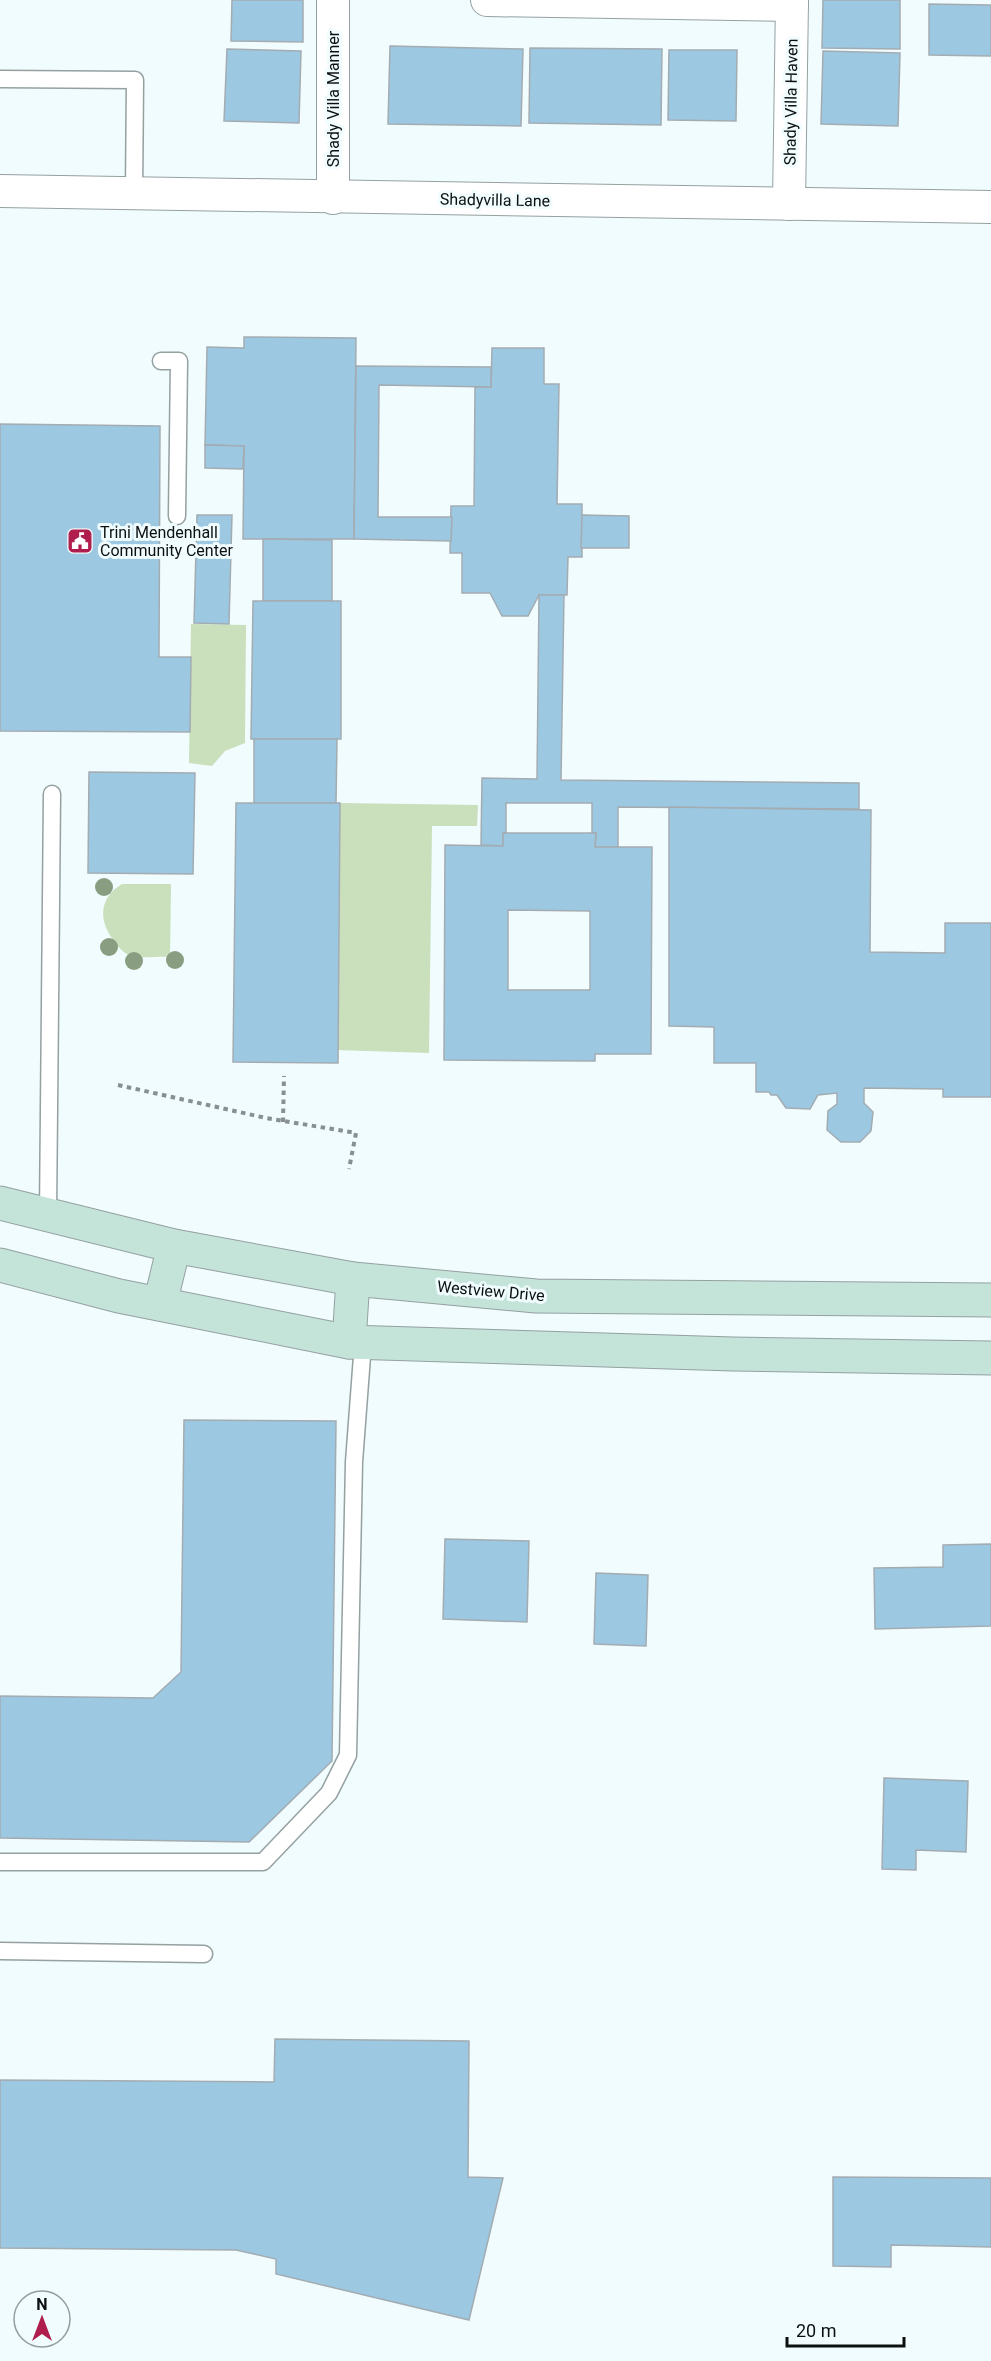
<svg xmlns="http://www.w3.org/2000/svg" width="991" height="2361" font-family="Roboto,sans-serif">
	<rect width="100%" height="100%" fill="#f0fcfd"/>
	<g fill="#cadfbb">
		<polygon points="191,624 246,625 245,743 225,751 212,766 189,763"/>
		<polygon points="340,803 478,805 477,826 432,826 429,1053 337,1050"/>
		<path d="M 122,884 L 171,884 L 170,957 C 159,956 143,959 132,956 C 124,954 118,947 114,941 C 98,920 99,898 122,884 Z"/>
	</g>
	<g fill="#9cc8e1" stroke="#a3acb2" stroke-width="1.5" fill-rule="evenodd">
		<polygon points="232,0 303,0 303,42 231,41"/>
		<polygon points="823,0 900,0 900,49 822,48"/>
		<polygon points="929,4 991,5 991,56 929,55"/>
		<polygon points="390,46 523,49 521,126 388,124"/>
		<polygon points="530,48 662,49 661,125 529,123"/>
		<polygon points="227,49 301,51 299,123 224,121"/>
		<polygon points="669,50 737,50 736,121 668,120"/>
		<polygon points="823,51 900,53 898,126 821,124"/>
		<polygon points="244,337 356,338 354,539 243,539 244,446 205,445 207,347 244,348"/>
		<polygon points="492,348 544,348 544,384 559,384 557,504 582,504 582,557 568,557 567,595 539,595 528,616 502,616 490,593 462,593 462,553 450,553 451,506 474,506 475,387 491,387"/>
		<polygon points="356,366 491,367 491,387 379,385 378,517 452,517 451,541 354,539"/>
		<polygon points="0,424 160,426 159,657 191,657 190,732 0,731"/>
		<polygon points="205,445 244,446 243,469 205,468"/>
		<polygon points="197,515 232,515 229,624 194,623"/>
		<polygon points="582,515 629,516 629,548 581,548"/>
		<polygon points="263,539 332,540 332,601 263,601"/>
		<polygon points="539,595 564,595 561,780 859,783 859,809 618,807 618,847 595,847 596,833 592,833 592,803 506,803 506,833 503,833 503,846 481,845 482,778 537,779"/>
		<polygon points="253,601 341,601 341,739 251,739"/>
		<polygon points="254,739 337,739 336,803 254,803"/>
		<polygon points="89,772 195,773 193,874 88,873"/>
		<polygon points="236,803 340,803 338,1063 233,1062"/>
		<polygon points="669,807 871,810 870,952 945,953 945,923 991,923 991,1097 943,1097 943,1089 864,1088 864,1103 873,1112 871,1131 860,1142 841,1142 827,1130 828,1111 837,1104 837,1093 818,1095 810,1109 786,1108 777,1095 771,1095 769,1092 756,1092 756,1063 714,1063 714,1027 669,1026"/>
		<path d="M 503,833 L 596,833 L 595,847 L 652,847 L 651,1054 L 595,1054 L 595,1061 L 444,1060 L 445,845 L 503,846 ZM 508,910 L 590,911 L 590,990 L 508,990 Z"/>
		<polygon points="184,1420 336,1421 332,1761 249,1842 0,1838 0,1696 153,1698 181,1672"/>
		<polygon points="445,1539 529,1541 527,1622 443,1619"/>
		<polygon points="991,1544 991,1626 875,1629 874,1568 943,1567 943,1545"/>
		<polygon points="596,1573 648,1575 646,1646 594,1644"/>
		<polygon points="884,1778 968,1781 966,1852 916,1850 916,1870 882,1869"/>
		<polygon points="275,2039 469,2041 468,2177 503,2178 469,2320 276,2274 276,2259 236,2250 0,2248 0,2080 274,2082"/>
		<polygon points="833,2177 991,2178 991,2247 891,2245 891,2267 833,2266"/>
	</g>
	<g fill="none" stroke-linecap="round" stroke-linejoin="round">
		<g stroke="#95a0a1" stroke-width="19">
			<g id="service">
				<polyline points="0,79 135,80 134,194"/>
				<polyline points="161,361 179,361 177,516"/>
				<polyline points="48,1215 52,794"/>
				<polyline points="0,1862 263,1862 329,1793 348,1755 354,1462 363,1343"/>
				<polyline points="0,1951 204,1954"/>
			</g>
		</g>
		<g stroke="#95a0a1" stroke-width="34">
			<g id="minor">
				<polyline points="333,0 333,198"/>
				<polyline points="487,0 792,5"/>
				<polyline points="0,191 991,207"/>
				<polyline points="789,204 792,0"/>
			</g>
		</g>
		<g stroke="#95a0a1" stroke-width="35">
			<g id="secondary">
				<polyline points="0,1203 174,1246 353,1279 536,1296 991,1300"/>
				<polyline points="0,1265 119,1296 349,1342 733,1354 991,1358"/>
				<polyline points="160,1304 174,1246"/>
				<polyline points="349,1342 353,1279"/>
			</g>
		</g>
		<g stroke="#878f90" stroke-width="4" stroke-dasharray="4.5 4.5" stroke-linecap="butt">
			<polyline points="118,1085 266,1118 356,1133 349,1169"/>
			<polyline points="283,1122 284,1076"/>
		</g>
		<use href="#service" stroke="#fff" stroke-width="16"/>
		<use href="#minor" stroke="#fff" stroke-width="32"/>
		<use href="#secondary" stroke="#c4e3d9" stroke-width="33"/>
	</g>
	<g fill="#899e80">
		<circle cx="104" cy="887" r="9"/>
		<circle cx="109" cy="947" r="9"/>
		<circle cx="175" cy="960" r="9"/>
		<circle cx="134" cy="961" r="9"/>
	</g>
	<defs>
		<g id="civic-square" transform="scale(1.35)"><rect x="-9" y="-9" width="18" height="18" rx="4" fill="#b01e4e" stroke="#f0fcfd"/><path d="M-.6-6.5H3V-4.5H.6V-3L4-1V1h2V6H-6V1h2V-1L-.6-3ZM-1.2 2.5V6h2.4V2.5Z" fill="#fff"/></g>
	</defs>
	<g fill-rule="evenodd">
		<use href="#civic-square" x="80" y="541"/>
	</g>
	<g text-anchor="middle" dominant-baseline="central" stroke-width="6" stroke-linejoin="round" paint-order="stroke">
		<g font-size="16" fill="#0c1011" stroke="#f0fcfd">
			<text transform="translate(333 99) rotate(-90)">Shady Villa Manner</text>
			<text transform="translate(791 102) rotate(-89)">Shady Villa Haven</text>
			<text transform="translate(495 200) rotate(1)">Shadyvilla Lane</text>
			<text transform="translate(491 1291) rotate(5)">Westview Drive</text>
		</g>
		<g font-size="16" fill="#0c1011" stroke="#f0fcfd" text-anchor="start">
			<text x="100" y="532">Trini Mendenhall<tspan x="100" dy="18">Community Center</tspan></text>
		</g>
	</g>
	<g transform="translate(42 2319)"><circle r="28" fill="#f0fcfd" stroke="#959e9f" stroke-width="1.5"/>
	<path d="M0-4.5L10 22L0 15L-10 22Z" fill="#b01e4e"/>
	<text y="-9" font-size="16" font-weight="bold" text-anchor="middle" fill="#0c1011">N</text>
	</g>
	<path d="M787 2337v9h117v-9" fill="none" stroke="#0c1011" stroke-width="3"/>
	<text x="796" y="2337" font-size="18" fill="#0c1011" stroke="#f0fcfd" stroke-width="4.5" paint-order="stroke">20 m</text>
</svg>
